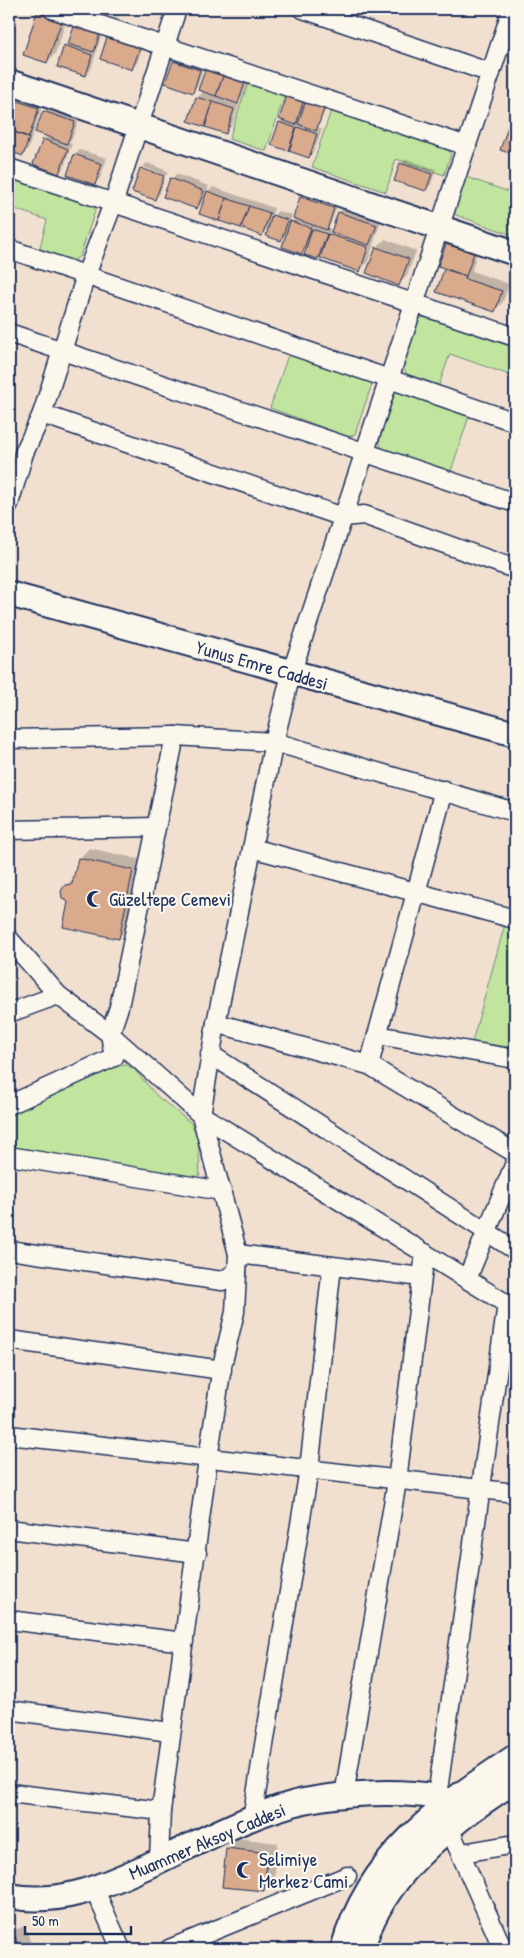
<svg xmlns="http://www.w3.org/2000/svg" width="524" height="1958" font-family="'Patrick Hand',sans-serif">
	<rect width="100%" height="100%" fill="#f1e0cf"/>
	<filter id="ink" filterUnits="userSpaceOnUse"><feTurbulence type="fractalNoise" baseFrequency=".02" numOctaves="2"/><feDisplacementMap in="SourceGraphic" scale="10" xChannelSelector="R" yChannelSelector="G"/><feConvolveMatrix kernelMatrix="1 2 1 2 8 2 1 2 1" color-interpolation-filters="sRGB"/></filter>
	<g filter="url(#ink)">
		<g fill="#c1e59f" stroke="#6e8a7e">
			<polygon points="249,80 286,92 266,151 229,139"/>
			<polygon points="332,108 446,146 451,154 444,175 396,159 386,192 312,167"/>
			<polygon points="9,176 94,204 95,211 80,256 73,261 39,251 47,220 9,207"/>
			<polygon points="463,176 515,194 515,236 456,215 452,210"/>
			<polygon points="427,316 515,348 515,377 450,354 439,385 407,374 402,366 417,320"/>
			<polygon points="289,352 368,378 372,384 355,434 349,437 270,408"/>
			<polygon points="401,390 470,413 451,471 382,449 379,442 395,392"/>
			<polygon points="505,924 515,927 515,1048 472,1042"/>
			<polygon points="127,1065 134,1069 157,1096 191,1123 198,1136 200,1175 194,1178 9,1150 9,1113 118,1066"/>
		</g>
		<g fill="#0003">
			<polygon points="42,9 58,9 69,13 55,54 47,62 38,13"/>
			<polygon points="104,28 98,46 95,49 97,50 91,69 85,75 65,46 71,40"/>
			<polygon points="114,33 144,43 137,63 132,68 108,38"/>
			<polygon points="179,56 204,65 197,86 192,91 174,61"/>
			<polygon points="250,74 242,97 236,103 239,104 231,127 226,132 190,120 198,97 204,91"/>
			<polygon points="313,93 330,98 318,127 322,129 314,151 309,156 293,144 288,149 280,123 283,119 281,119"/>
			<polygon points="23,96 43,103 28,149 22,155 9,150 9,124 18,101"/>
			<polygon points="50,106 80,117 72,138 68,142 72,144 64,167 59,172 44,140 48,136 37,132 44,111"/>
			<polygon points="80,150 107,158 100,178 95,183 75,155"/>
			<polygon points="406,159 436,169 431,184 426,190 401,164"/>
			<polygon points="147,163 168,171 166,176 143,167"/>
			<polygon points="143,167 143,170 165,178 160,193 155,199 133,191"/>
			<polygon points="176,174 209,186 205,195 213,187 274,208 271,218 278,211 292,215 289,224 295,218 301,197 306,192 338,203 331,223 327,228 333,230 339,212 345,207 381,220 368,262 360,270 323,253 318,258 308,246 302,252 287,233 281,239 270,226 262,234 206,199 197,208 171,179"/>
			<polygon points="385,239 416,251 407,276 399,284 368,273 377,247"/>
			<polygon points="452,239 478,248 472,271 509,284 503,302 495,310 438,291 446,268 447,244"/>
			<polygon points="89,848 143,860 129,928 118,938 66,886 75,877 79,859"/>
			<polygon points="238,1838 278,1843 274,1880 264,1890 227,1849"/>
			<polygon points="25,1926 33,1949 9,1949 9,1932"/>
		</g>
		<g fill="#daaa8c" stroke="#1b2f5e">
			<polygon points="37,12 62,20 47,63 23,55"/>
			<polygon points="75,24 100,33 94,52 68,44"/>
			<polygon points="107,37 140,48 132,70 100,59"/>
			<polygon points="64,45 92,55 86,76 57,67"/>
			<polygon points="173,61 200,70 193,93 165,83"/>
			<polygon points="207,65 225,71 216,96 198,90"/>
			<polygon points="225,71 246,79 238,104 216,96"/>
			<polygon points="288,93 304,99 296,125 279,119"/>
			<polygon points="196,97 213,102 205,127 188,121"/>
			<polygon points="307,97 326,104 316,131 298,124"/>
			<polygon points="17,101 39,108 29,137 9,130"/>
			<polygon points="213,102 234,109 226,134 205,127"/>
			<polygon points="43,111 75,122 67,144 35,132"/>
			<polygon points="513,112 515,113 515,155 500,150"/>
			<polygon points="279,122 296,128 288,151 271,145"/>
			<polygon points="297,127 317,134 309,158 289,151"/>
			<polygon points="9,130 29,138 23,156 9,151"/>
			<polygon points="43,139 68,149 59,174 33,164"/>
			<polygon points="74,154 102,164 95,185 67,175"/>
			<polygon points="400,163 432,174 426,191 394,181"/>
			<polygon points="140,168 164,176 155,200 132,192"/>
			<polygon points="170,178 204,191 197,209 163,197"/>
			<polygon points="207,191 226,198 219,221 199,214"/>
			<polygon points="300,197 334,208 327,230 293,218"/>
			<polygon points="226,198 249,206 241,228 219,221"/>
			<polygon points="249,206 270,213 262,236 241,228"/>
			<polygon points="338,212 377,225 369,245 331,232"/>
			<polygon points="272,215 288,220 281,241 266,236"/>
			<polygon points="290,221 311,228 302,254 282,247"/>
			<polygon points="312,229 327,234 318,259 304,255"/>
			<polygon points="328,234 368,247 360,272 320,258"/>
			<polygon points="446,244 474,253 466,276 438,266"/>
			<polygon points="376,247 409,259 399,286 366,273"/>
			<polygon points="444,269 466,276 465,279 502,291 495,312 436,292"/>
			<polygon points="78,858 133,870 119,939 63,927 68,902 62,898 61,891 65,885 72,884"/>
			<polygon points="226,1848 268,1853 264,1891 222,1887"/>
			<polygon points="15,1936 19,1949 9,1949 9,1938"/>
		</g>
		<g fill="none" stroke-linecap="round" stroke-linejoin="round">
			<g stroke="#1b2f5e" stroke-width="21">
				<g id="street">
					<polyline points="52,9 467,146"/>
					<polyline points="303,9 491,73"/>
					<polyline points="9,168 515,337"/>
					<polyline points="9,249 515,422"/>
					<polyline points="9,333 515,503"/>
					<polyline points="42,414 343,517 364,515 515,569"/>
					<polyline points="9,504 24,453 42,414 86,275 114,201 177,9"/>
					<polyline points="9,739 175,736 274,742 515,812"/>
					<polyline points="9,830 156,827"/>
					<polyline points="252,848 515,919"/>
					<polyline points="9,939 58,995 110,1034 201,1115 515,1309"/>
					<polyline points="9,1013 58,995"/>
					<polyline points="216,1023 369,1065 515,1153"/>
					<polyline points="377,1035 515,1059"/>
					<polyline points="210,1054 515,1250"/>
					<polyline points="369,1065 444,790"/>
					<polyline points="9,1105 114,1057 110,1034 119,1007 175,736"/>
					<polyline points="9,1156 222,1191"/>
					<polyline points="9,1250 222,1281 237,1272"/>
					<polyline points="238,1254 421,1277"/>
					<polyline points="467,1279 515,1163"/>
					<polyline points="9,1340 222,1370"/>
					<polyline points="9,1435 515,1493"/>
					<polyline points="9,1529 197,1553"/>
					<polyline points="9,1620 184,1642"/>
					<polyline points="9,1710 170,1732"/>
					<polyline points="9,1793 161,1811"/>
					<polyline points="344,1795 397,1481 425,1253"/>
					<polyline points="437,1797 507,1304"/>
					<polyline points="252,1819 309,1469 332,1266"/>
					<polyline points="449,1828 503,1949"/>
					<polyline points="462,1853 515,1844"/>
					<polyline points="159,1860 161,1811 208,1459 222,1366 235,1312 238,1254 201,1115 216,1023 274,742 291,674 512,9"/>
					<polyline points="94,1888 121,1949"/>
					<polyline points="169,1949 347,1876"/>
				</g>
			</g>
			<g stroke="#1b2f5e" stroke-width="28">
				<g id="secondary">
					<polyline points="9,82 515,253"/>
					<polyline points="9,594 515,734"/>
					<path d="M 9,1896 C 64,1906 105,1885 154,1863 C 202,1841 252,1813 304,1801 C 343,1793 398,1790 437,1797 C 449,1800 461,1805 473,1809 L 515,1780"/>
					<path d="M 343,1949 C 370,1855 438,1809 515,1757"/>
					<path d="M 362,1949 C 378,1889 425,1846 473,1809"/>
				</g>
			</g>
			<use href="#street" stroke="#fbf7ec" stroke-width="18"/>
			<use href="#secondary" stroke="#fbf7ec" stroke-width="24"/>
		</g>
	</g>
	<defs>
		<g id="mosque-bare" transform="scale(1.35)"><path d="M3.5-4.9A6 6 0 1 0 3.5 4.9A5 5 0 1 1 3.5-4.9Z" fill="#1b2f5e" stroke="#fbf7ec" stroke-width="2.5" paint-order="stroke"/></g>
	</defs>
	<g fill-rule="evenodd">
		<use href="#mosque-bare" x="95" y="899"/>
		<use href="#mosque-bare" x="245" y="1870"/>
	</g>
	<g text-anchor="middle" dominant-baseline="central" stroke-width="4.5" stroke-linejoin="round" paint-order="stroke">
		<g font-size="19" fill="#1b2f5e" stroke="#fbf7ec">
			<text transform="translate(262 665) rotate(16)">Yunus Emre Caddesi</text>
			<text transform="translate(207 1841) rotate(-23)">Muammer Aksoy Caddesi</text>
		</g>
		<g font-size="19" fill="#1b2f5e" stroke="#fbf7ec" text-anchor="start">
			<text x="109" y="899">Güzeltepe Cemevi</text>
			<text x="259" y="1859">Selimiye<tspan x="259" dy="22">Merkez Cami</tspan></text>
		</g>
	</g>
	<rect width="524" height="1958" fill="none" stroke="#fbf7ec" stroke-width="30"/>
	<rect x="15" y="15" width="494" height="1928" fill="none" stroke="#1b2f5e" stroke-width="2" filter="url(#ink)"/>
	<path d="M25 1926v8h106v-8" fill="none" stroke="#1b2f5e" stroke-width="2.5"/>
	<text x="32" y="1926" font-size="15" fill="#1b2f5e" stroke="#fbf7ec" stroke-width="4" paint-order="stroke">50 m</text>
</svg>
